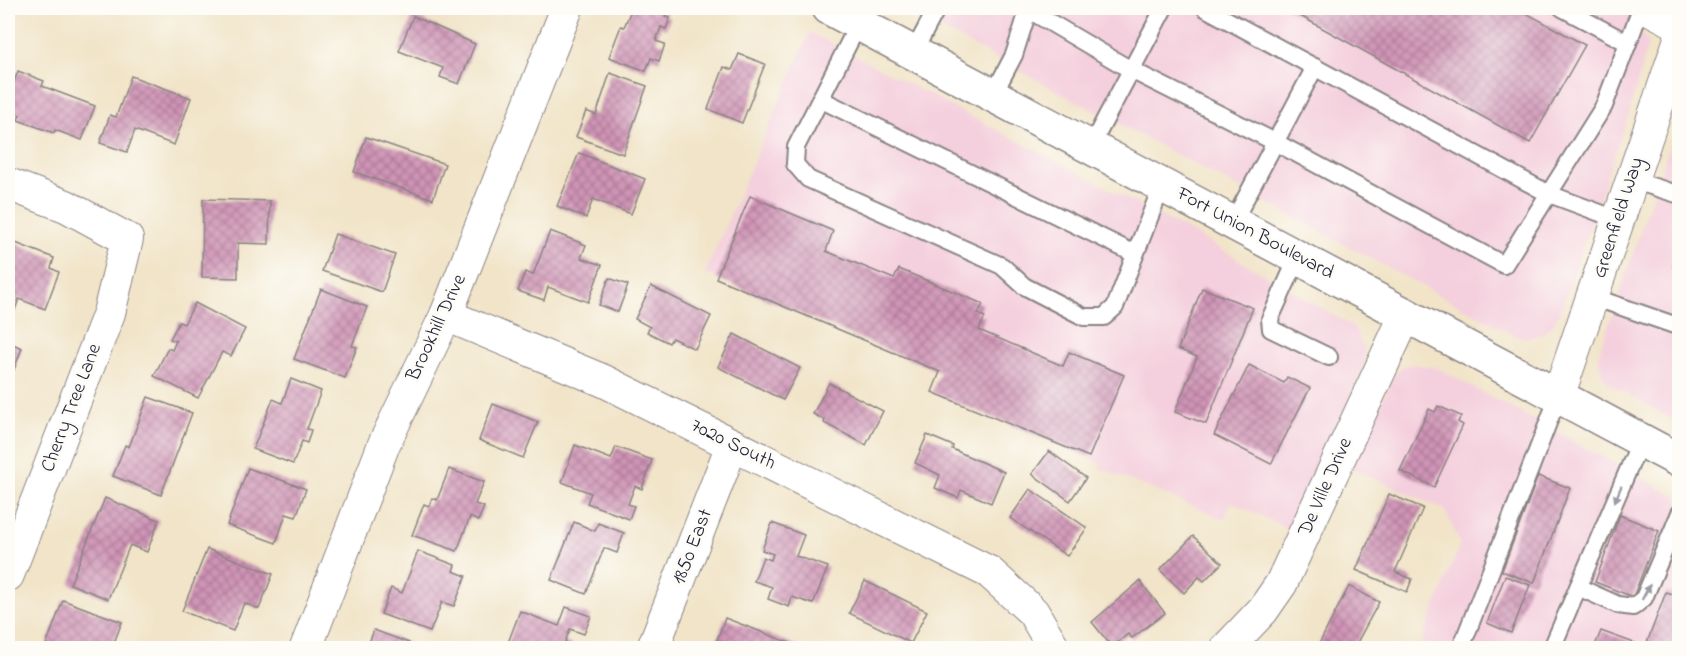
<svg xmlns="http://www.w3.org/2000/svg" width="1687" height="656" font-family="'Indie Flower',sans-serif">
	<defs>
		<pattern id="building-cross-hatch" width="8" height="8" patternUnits="userSpaceOnUse" patternTransform="scale(1.5)"><rect width="8" height="8" fill="#d094b6"/><path d="M0 0l8 8M0 8l8-8" fill="none" stroke="#a87895"/></pattern>
	</defs>
	<rect width="100%" height="100%" fill="#fdfcf7"/>
	<filter id="ink" filterUnits="userSpaceOnUse"><feTurbulence type="fractalNoise" baseFrequency=".0167" numOctaves="2"/><feDisplacementMap in="SourceGraphic" scale="12" xChannelSelector="R" yChannelSelector="G"/><feConvolveMatrix kernelMatrix="1 2 1 2 8 2 1 2 1" color-interpolation-filters="sRGB"/></filter>
	<filter id="wash" filterUnits="userSpaceOnUse"><feTurbulence type="fractalNoise" baseFrequency=".008" numOctaves="4" result="noise"/><feDisplacementMap in="SourceGraphic" scale="24" xChannelSelector="R" yChannelSelector="G"/><feGaussianBlur stdDeviation="1.35" result="paint"/><feColorMatrix in="noise" values="0 0 0 0 0 0 0 0 0 0 0 0 0 0 0 0 0 1.4 0 .05"/><feComposite in="paint" operator="in"/></filter>
	<g filter="url(#wash)">
		<rect width="100%" height="100%" fill="#f1e4c8"/>
		<g fill="#f4cfdd">
			<polygon points="902,8 1615,8 1634,18 1648,44 1629,113 1560,312 1554,324 1540,335 1527,338 1516,336"/>
			<polygon points="810,32 1193,233 1354,327 1364,348 1365,363 1290,530 1232,502 1224,519 1100,468 1101,465 1089,457 932,392 940,372 705,273"/>
			<polygon points="1679,118 1679,423 1608,383 1602,375 1598,356"/>
			<polygon points="1413,364 1437,368 1679,498 1679,648 1419,648 1460,544 1445,510 1351,468 1394,375 1403,366"/>
		</g>
		<g id="blocks">
			<g fill="url(#building-cross-hatch)">
				<polygon points="632,8 669,8 665,16 670,18 666,29 661,27 656,41 665,44 659,61 651,58 646,71 609,57 621,26 624,27"/>
				<polygon points="1286,8 1517,8 1585,45 1530,143"/>
				<polygon points="413,16 475,44 459,84 440,77 443,68 399,51"/>
				<polygon points="739,54 765,64 742,123 708,109 724,67 732,70"/>
				<polygon points="18,71 44,81 42,86 95,106 82,140 55,130 54,133 18,120 20,115 8,110 8,99"/>
				<polygon points="610,73 647,86 623,154 576,137 586,111 596,115"/>
				<polygon points="131,76 191,98 174,145 135,130 127,152 100,143 110,115 116,117"/>
				<polygon points="366,137 445,164 433,199 354,172"/>
				<polygon points="579,153 645,179 631,214 593,199 586,218 557,206"/>
				<polygon points="750,196 833,231 826,251 894,279 899,269 983,304 978,314 985,317 979,330 1063,366 1069,352 1124,375 1089,457 932,392 940,372 716,278"/>
				<polygon points="203,199 270,201 269,244 238,243 238,278 202,277"/>
				<polygon points="550,231 586,245 581,258 602,265 588,302 548,287 544,300 518,291 525,272 533,275"/>
				<polygon points="335,234 395,255 382,292 322,271"/>
				<polygon points="8,240 54,258 51,268 59,272 45,309 19,299 12,318 8,316"/>
				<polygon points="1680,247 1680,278 1673,266"/>
				<polygon points="609,278 628,285 618,312 599,305"/>
				<polygon points="651,286 711,316 695,349 672,338 669,343 647,332 650,327 635,319"/>
				<polygon points="1202,288 1253,308 1206,424 1175,412 1197,357 1178,349"/>
				<polygon points="321,289 367,307 352,346 357,347 345,378 294,359"/>
				<polygon points="195,303 245,329 231,356 222,352 198,398 154,376 168,348 172,350 176,341 170,339 179,322 184,324"/>
				<polygon points="734,334 800,368 783,400 718,367"/>
				<polygon points="8,342 22,348 8,386"/>
				<polygon points="1249,365 1284,383 1287,377 1310,388 1271,464 1214,435"/>
				<polygon points="291,379 321,391 307,429 311,430 307,443 302,441 293,464 253,449 273,399 282,403"/>
				<polygon points="829,383 883,411 866,445 824,423 825,420 813,414"/>
				<polygon points="148,397 192,413 161,495 113,476 125,445 129,447"/>
				<polygon points="493,404 538,422 523,458 479,440"/>
				<polygon points="1438,406 1461,416 1458,422 1463,425 1434,487 1400,471 1429,409 1435,412"/>
				<polygon points="927,435 953,446 952,449 1004,472 991,503 961,490 958,498 935,488 940,475 915,463"/>
				<polygon points="575,445 611,459 616,447 652,460 642,489 635,486 628,504 634,506 629,519 587,503 591,493 562,482"/>
				<polygon points="1049,451 1086,478 1070,501 1032,474"/>
				<polygon points="248,468 306,489 296,517 286,514 276,543 227,525"/>
				<polygon points="449,469 484,482 475,504 484,507 478,521 470,517 457,551 412,535 424,504 429,506 432,498 437,500"/>
				<polygon points="1538,476 1570,488 1534,583 1502,571"/>
				<polygon points="1030,489 1087,528 1067,556 1010,518"/>
				<polygon points="1389,494 1423,508 1395,572 1412,579 1407,592 1356,570"/>
				<polygon points="105,498 159,520 147,552 130,545 108,599 70,584"/>
				<polygon points="1620,515 1659,531 1633,597 1595,582"/>
				<polygon points="574,522 595,531 598,523 624,533 617,553 604,548 586,594 551,580"/>
				<polygon points="772,523 804,535 796,556 828,567 813,604 792,597 789,607 768,599 772,587 754,581 763,557 771,560 773,554 762,550"/>
				<polygon points="1193,536 1222,563 1204,581 1199,577 1184,593 1160,570"/>
				<polygon points="207,549 273,574 259,609 244,603 233,631 182,611"/>
				<polygon points="418,551 455,565 453,571 466,576 454,606 442,602 430,632 381,614 391,588 402,593"/>
				<polygon points="1505,576 1530,585 1511,633 1487,623"/>
				<polygon points="865,581 927,611 911,643 849,613"/>
				<polygon points="1140,581 1165,613 1132,638 1128,634 1112,647 1092,622"/>
				<polygon points="1349,586 1379,602 1354,648 1317,648"/>
				<polygon points="1666,592 1680,597 1680,648 1645,648"/>
				<polygon points="63,600 122,622 112,648 45,648"/>
				<polygon points="566,607 591,616 584,634 570,629 565,642 580,648 506,648 520,611 559,626"/>
				<polygon points="725,618 798,646 797,648 714,648"/>
				<polygon points="374,630 409,643 407,648 367,648"/>
				<polygon points="1601,631 1637,644 1636,648 1594,648"/>
			</g>
		</g>
	</g>
	<g filter="url(#ink)">
		<use href="#blocks" fill-opacity="0" stroke="#8a8382" stroke-width="1.5"/>
		<g fill="none" stroke-linecap="round" stroke-linejoin="round">
			<g stroke="#8a8382" stroke-width="20">
				<g id="lane">
					<polyline points="1205,8 1549,194 1619,220"/>
					<polyline points="1029,10 1131,70 1275,142 1504,265 1604,106 1628,43 1562,8"/>
					<polyline points="859,23 796,147 795,164 808,179 1002,266 1024,286 1084,317 1104,317 1115,307 1162,185"/>
					<polyline points="1628,43 1641,8"/>
					<polyline points="913,53 937,8"/>
					<polyline points="993,95 1014,55 1029,8"/>
					<polyline points="820,99 1135,254"/>
					<polyline points="1091,146 1164,8"/>
					<polyline points="1632,180 1680,195"/>
					<polyline points="1233,222 1315,67"/>
					<polyline points="1298,257 1270,319 1271,329 1329,357"/>
					<polyline points="1593,297 1680,327"/>
					<polyline points="1578,587 1618,605 1633,607 1644,598 1680,513"/>
					<polyline points="1461,648 1558,397"/>
					<polyline points="1552,648 1641,440"/>
				</g>
			</g>
			<g stroke="#8a8382" stroke-width="34">
				<g id="street">
					<polyline points="1648,8 1680,25"/>
					<polyline points="8,184 66,206 127,239 109,313 8,575"/>
					<polyline points="446,315 604,381 989,572 1033,612 1054,648"/>
					<polyline points="1558,397 1680,39"/>
					<polyline points="306,648 384,444 446,315 567,8"/>
					<polyline points="653,648 732,445"/>
					<polyline points="1227,648 1263,610 1281,584 1406,314"/>
				</g>
			</g>
			<g stroke="#8a8382" stroke-width="36">
				<polyline id="primary" points="829,8 1680,461"/>
			</g>
			<use href="#lane" stroke="#fff" stroke-width="16"/>
			<use href="#street" stroke="#fff" stroke-width="32"/>
			<use href="#primary" stroke="#fff" stroke-width="33"/>
		</g>
		<defs><path id="oneway-solid" d="M-6-.8H1V-3.2L6.5 0L1 3.2V.8H-6Z" transform="scale(1.5)"/></defs>
		<g fill="#9c9ca7">
			<use href="#oneway-solid" transform="translate(1618 494) rotate(113)"/>
			<use href="#oneway-solid" transform="translate(1646 592) rotate(-62)"/>
		</g>
	</g>
	<g text-anchor="middle" dominant-baseline="central" stroke-width="6" stroke-linejoin="round" paint-order="stroke">
		<g font-size="20" fill="#22223b" stroke="#fdfcf7">
			<text transform="translate(1619 218) rotate(-72)">Greenfield Way</text>
			<text transform="translate(1255 234) rotate(28)">Fort Union Boulevard</text>
			<text transform="translate(437 328) rotate(-65)">Brookhill Drive</text>
			<text transform="translate(72 408) rotate(-69)">Cherry Tree Lane</text>
			<text transform="translate(733 445) rotate(26)">7020 South</text>
			<text transform="translate(1326 487) rotate(-66)">De Ville Drive</text>
			<text transform="translate(693 547) rotate(-69)">1850 East</text>
		</g>
	</g>
	<rect width="1687" height="656" fill="none" stroke="#fdfcf7" stroke-width="30"/>
</svg>
